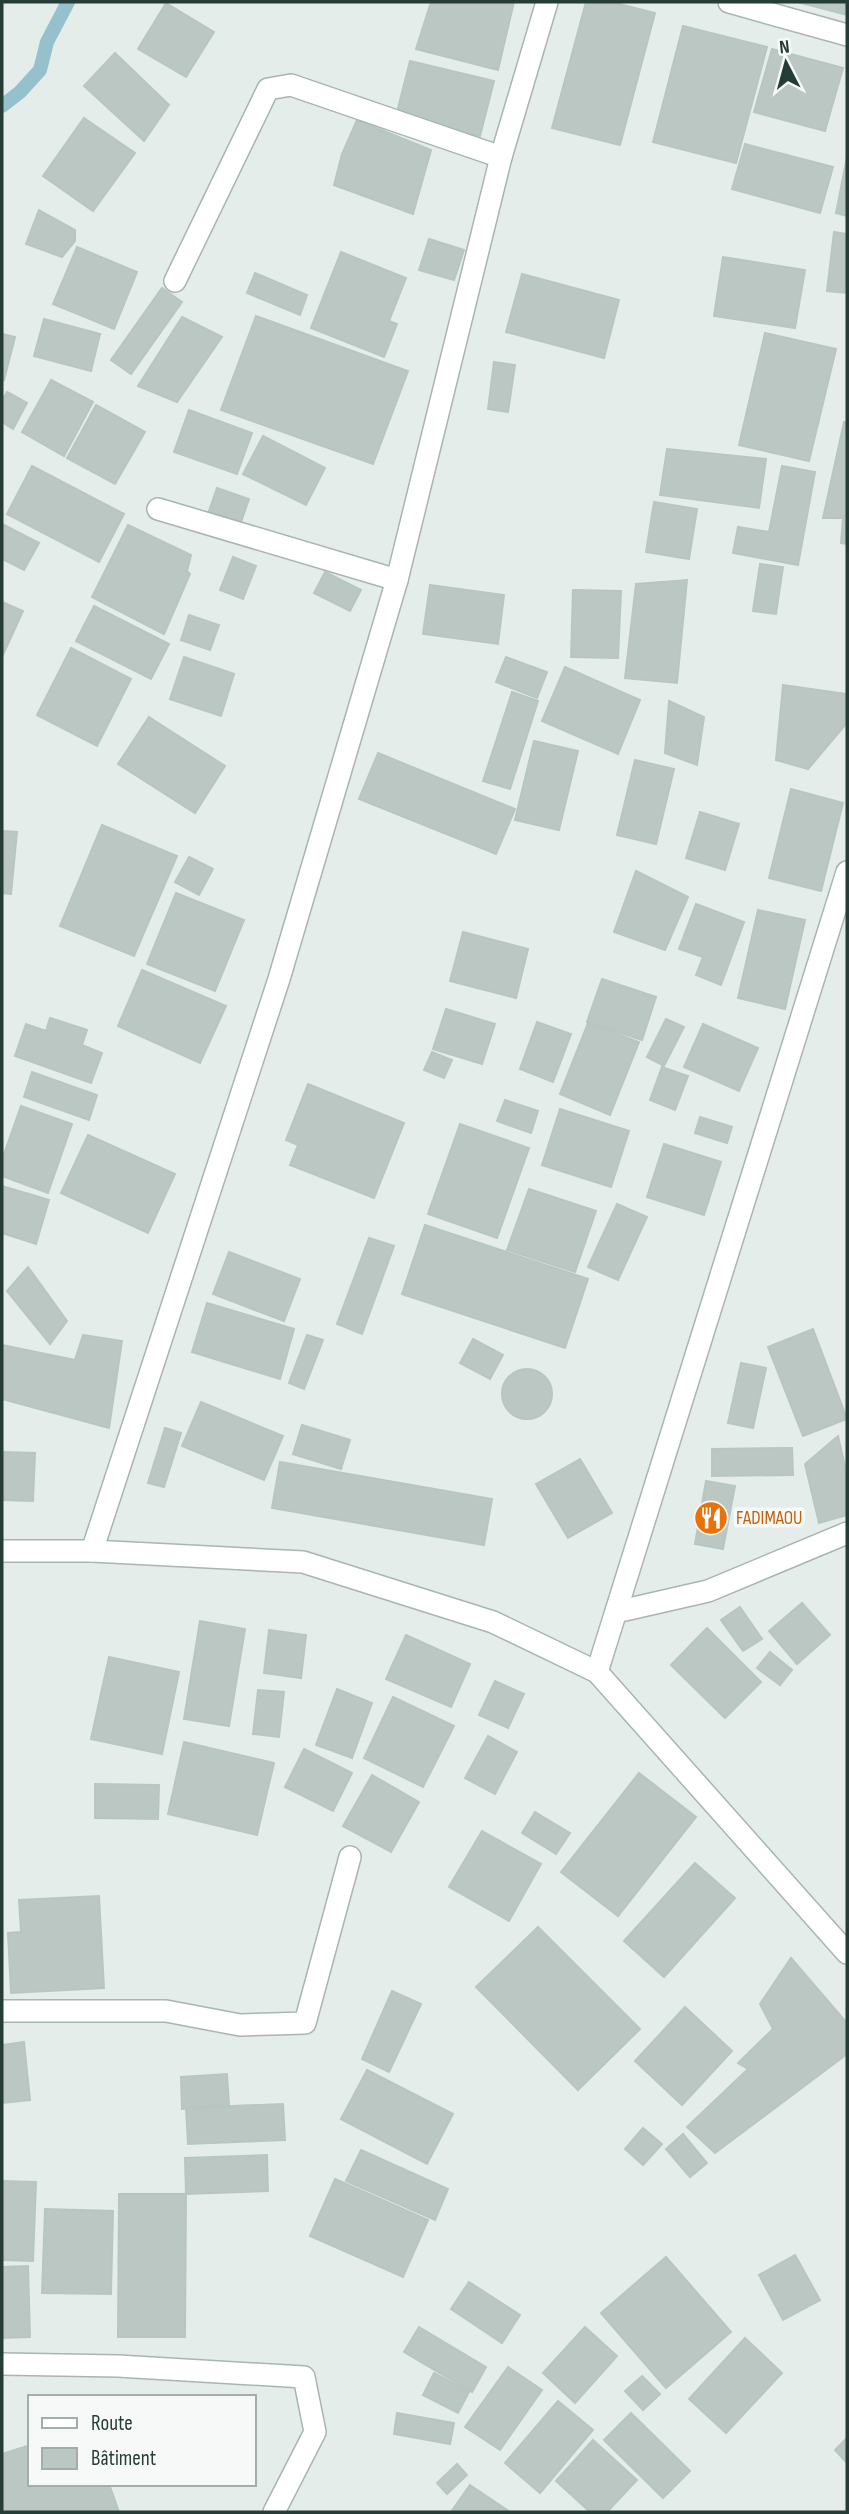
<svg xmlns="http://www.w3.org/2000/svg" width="849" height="2514" font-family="'Sofia Sans Condensed',sans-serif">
	<rect width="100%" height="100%" fill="#e5edea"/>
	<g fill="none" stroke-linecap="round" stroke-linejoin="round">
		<polyline stroke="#94c1cb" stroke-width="14" points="2,106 20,92 40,70 47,42 68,2"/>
	</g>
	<g fill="#bbc7c3" stroke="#b8c6c1" stroke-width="2">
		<polygon points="431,2 514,2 498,70 416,49"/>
		<polygon points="586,2 611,2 655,13 620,145 552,128"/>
		<polygon points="798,2 847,2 847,15"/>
		<polygon points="166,3 214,32 186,77 138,49"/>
		<polygon points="683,26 767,47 736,163 653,142"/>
		<polygon points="772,49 843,68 825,131 754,112"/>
		<polygon points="115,53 169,105 144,141 84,86"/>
		<polygon points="410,61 494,81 480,136 396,116"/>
		<polygon points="84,118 135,153 93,211 43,176"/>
		<polygon points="357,120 431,150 413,214 334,185 342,154"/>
		<polygon points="745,144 833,167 820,213 732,189"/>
		<polygon points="847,157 847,216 836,213"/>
		<polygon points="39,210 75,230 75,241 62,257 26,244"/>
		<polygon points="834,232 847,234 847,293 827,291"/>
		<polygon points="429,239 464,250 454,280 419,270"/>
		<polygon points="77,247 137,272 114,329 53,304"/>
		<polygon points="341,252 406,278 389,321 397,324 384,357 311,328"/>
		<polygon points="723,257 805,270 795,328 714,316"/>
		<polygon points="255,273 307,295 300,315 247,293"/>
		<polygon points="522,274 619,300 604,358 506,332"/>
		<polygon points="162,288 182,302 131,374 111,360"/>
		<polygon points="256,316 408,371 373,464 221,410"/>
		<polygon points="182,317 222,337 177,402 138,386"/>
		<polygon points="44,319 100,334 91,371 34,356"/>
		<polygon points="765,333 836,349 809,461 739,445"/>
		<polygon points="2,334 15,337 4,380 2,379"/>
		<polygon points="494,362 515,365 508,412 488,409"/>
		<polygon points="51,380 93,402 64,456 22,432"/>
		<polygon points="7,392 27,403 13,429 2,422 2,401"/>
		<polygon points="96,405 145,432 115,484 67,458"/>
		<polygon points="189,410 252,433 237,474 174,452"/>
		<polygon points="844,422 847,422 847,544 841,543 843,518 823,518"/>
		<polygon points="263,436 325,468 306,505 243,474"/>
		<polygon points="667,449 766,459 759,508 660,495"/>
		<polygon points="32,466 124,514 99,562 7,514"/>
		<polygon points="782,466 815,472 798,565 733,553 738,527 769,532"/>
		<polygon points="217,488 249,499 240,525 208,514"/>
		<polygon points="654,502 697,509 689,559 646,552"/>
		<polygon points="2,524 39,543 24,570 2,559"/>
		<polygon points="128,525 191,555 187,571 190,574 164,634 92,597"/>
		<polygon points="233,557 256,566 243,599 220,590"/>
		<polygon points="760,564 783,567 776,614 753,611"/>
		<polygon points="325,572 361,590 350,611 314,593"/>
		<polygon points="687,580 677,683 625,678 636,584"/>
		<polygon points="430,585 504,595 498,644 423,634"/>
		<polygon points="573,590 621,591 618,658 571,657"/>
		<polygon points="2,602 23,611 2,657"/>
		<polygon points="94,606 169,644 151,679 76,641"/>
		<polygon points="189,615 219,625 210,650 181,640"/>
		<polygon points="71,648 131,679 97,746 37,715"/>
		<polygon points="184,657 234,674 221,716 170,699"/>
		<polygon points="506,657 547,672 537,698 496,682"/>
		<polygon points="565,667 640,700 618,754 542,721"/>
		<polygon points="783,685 847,694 847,723 808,769 776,760"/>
		<polygon points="512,692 538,701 510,789 483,781"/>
		<polygon points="669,701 704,717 697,765 665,753"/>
		<polygon points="149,717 225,766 195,813 118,764"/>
		<polygon points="534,741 578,751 559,830 515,820"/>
		<polygon points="378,753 515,809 496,854 359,799"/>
		<polygon points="635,760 674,769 656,844 617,835"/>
		<polygon points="791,789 843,803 821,891 769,878"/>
		<polygon points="700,812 739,824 725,870 686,858"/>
		<polygon points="102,825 177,856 134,956 60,926"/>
		<polygon points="2,831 17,832 11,894 2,893"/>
		<polygon points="189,857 213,869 199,895 175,882"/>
		<polygon points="636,871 688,897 665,950 614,932"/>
		<polygon points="176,893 244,920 215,991 147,964"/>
		<polygon points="696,904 744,922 721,985 696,975 703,957 679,949"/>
		<polygon points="758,910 805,920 785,1009 738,998"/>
		<polygon points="463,932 528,949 516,998 450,981"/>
		<polygon points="142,970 226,1006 200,1063 118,1026"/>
		<polygon points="602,979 656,997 642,1040 587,1022"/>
		<polygon points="446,1009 495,1024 482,1064 433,1049"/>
		<polygon points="50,1018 87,1030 82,1045 102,1053 91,1083 15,1056 26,1024 46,1031"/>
		<polygon points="666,1019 684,1027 664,1066 647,1057"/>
		<polygon points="537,1022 571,1034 553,1082 520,1069"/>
		<polygon points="588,1023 639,1042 610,1115 560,1094"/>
		<polygon points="703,1024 758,1048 739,1091 684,1067"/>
		<polygon points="432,1052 452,1060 444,1078 424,1070"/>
		<polygon points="662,1067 688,1076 675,1110 650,1100"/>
		<polygon points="32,1072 97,1095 89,1120 24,1097"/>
		<polygon points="308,1084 404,1123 374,1198 290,1165 298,1145 286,1140"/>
		<polygon points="505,1100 538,1111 531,1133 497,1121"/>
		<polygon points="21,1106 72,1124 48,1193 2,1176 2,1160"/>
		<polygon points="560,1109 629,1131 611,1187 542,1165"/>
		<polygon points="700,1117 732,1127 727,1143 695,1133"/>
		<polygon points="460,1124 529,1148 497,1238 428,1214"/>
		<polygon points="88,1135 175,1174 148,1233 61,1193"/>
		<polygon points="664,1144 721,1162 704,1215 647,1197"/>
		<polygon points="2,1186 49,1200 36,1244 2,1233"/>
		<polygon points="529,1189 596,1211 575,1272 507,1250"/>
		<polygon points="617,1204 647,1217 618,1280 588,1267"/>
		<polygon points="425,1225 588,1279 565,1348 402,1294"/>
		<polygon points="369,1238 394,1246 362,1334 337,1324"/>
		<polygon points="229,1252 300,1279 284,1321 213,1294"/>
		<polygon points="28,1267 67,1321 50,1344 7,1291"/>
		<polygon points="207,1303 294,1329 280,1379 192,1352"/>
		<polygon points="813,1329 847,1419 803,1436 768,1347"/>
		<polygon points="83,1335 122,1341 109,1428 2,1399 2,1345 75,1360"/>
		<polygon points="307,1335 323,1340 304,1389 289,1383"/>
		<polygon points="473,1339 503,1355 490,1379 460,1363"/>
		<polygon points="741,1363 766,1368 753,1428 728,1423"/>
		<circle cx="527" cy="1394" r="25"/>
		<polygon points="201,1402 283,1436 264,1480 182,1446"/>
		<polygon points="302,1425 350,1440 341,1469 293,1454"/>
		<polygon points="165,1428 181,1433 164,1487 148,1483"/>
		<polygon points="838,1436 847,1475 847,1515 819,1523 805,1464"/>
		<polygon points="792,1448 793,1475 712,1476 712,1449"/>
		<polygon points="2,1452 35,1453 33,1501 2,1500"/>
		<polygon points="580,1459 612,1513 568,1538 536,1484"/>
		<polygon points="280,1462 492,1499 484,1545 272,1508"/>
		<polygon points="706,1481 735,1486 723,1549 695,1544"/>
		<polygon points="802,1603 830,1635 797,1664 769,1631"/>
		<polygon points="740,1607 762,1639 743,1651 721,1620"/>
		<polygon points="200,1621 245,1629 229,1726 184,1719"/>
		<polygon points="707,1628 761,1682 725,1718 671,1665"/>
		<polygon points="269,1630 306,1635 301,1678 264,1673"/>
		<polygon points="406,1635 470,1664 451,1707 386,1679"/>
		<polygon points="770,1652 792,1670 780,1685 757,1668"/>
		<polygon points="109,1657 179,1672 162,1754 91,1739"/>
		<polygon points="495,1681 524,1694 508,1728 479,1715"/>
		<polygon points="337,1689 372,1703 352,1758 316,1745"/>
		<polygon points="258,1690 284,1692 279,1737 253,1734"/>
		<polygon points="393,1697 454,1726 423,1787 364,1758"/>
		<polygon points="488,1736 517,1752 495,1794 465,1778"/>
		<polygon points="184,1742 274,1763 257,1835 168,1814"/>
		<polygon points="304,1749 352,1773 333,1811 285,1787"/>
		<polygon points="639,1773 696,1817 618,1916 561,1872"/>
		<polygon points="372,1775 419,1802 391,1852 343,1826"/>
		<polygon points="95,1784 159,1785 158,1819 95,1818"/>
		<polygon points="535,1812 570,1833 556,1854 522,1833"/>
		<polygon points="482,1831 541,1864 509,1921 449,1887"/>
		<polygon points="695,1863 735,1898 664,1977 624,1941"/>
		<polygon points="99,1896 104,1988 11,1993 8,1933 21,1932 19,1900"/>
		<polygon points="538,1927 640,2029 578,2090 476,1987"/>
		<polygon points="791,1958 847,2023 847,2054 715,2153 687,2127 748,2069 738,2063 773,2029 760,2004"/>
		<polygon points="392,1991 421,2004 389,2072 362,2059"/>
		<polygon points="685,2007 732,2051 682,2105 635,2061"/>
		<polygon points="24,2042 30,2100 2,2103 2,2045"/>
		<polygon points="367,2070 453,2114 427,2164 341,2119"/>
		<polygon points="227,2074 229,2105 182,2109 181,2077"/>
		<polygon points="283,2104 285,2140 188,2144 186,2108"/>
		<polygon points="643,2128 662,2144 643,2165 625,2149"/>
		<polygon points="683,2134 707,2163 690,2177 666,2149"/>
		<polygon points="361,2150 448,2189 435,2220 346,2181"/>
		<polygon points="267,2155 268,2191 186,2194 185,2158"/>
		<polygon points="335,2179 428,2220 403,2277 310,2236"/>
		<polygon points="2,2181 36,2182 33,2261 2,2260"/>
		<polygon points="119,2194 186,2194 185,2337 118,2337"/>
		<polygon points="45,2209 113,2211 111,2294 42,2293"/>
		<polygon points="795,2255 820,2300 783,2320 759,2275"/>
		<polygon points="666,2257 731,2332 666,2388 601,2313"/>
		<polygon points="28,2266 30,2337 2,2338 2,2267"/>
		<polygon points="469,2282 520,2315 502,2343 451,2309"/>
		<polygon points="419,2327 486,2367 472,2392 404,2352"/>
		<polygon points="585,2327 617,2356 575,2403 543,2373"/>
		<polygon points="745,2338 782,2373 726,2433 689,2399"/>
		<polygon points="508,2367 542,2390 500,2450 465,2427"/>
		<polygon points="434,2373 469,2392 458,2413 423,2395"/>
		<polygon points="642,2376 660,2394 643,2410 625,2391"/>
		<polygon points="558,2401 593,2430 540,2493 505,2463"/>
		<polygon points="397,2413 454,2423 450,2444 394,2434"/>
		<polygon points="631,2413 690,2471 663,2498 604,2440"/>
		<polygon points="847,2438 847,2463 835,2450"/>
		<polygon points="593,2440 637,2480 607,2512 590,2512 556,2481"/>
		<polygon points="30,2445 30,2484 109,2484 119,2512 4,2512 2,2505 2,2454"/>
		<polygon points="457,2464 467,2475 447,2494 437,2483"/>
		<polygon points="470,2485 510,2512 451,2512"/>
	</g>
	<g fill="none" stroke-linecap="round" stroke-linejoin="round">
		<g stroke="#a8b5b1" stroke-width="24">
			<g id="minor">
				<polyline points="729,2 847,35"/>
				<polyline points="175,281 268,89 291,85 501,157"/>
				<polyline points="158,509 397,580"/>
				<polyline points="92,1551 279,979 397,580 501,157 547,2"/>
				<polyline points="616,1612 708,1591 847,1533"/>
				<polyline points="597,1672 847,872"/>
				<polyline points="2,2011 166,2011 240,2025 305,2023 350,1857"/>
				<polyline points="2,2364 118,2366 304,2377 315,2432 274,2512"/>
			</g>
		</g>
		<g stroke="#a8b5b1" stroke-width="24">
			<polyline id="tertiary" points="2,1551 92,1551 303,1562 493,1622 597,1672 847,1953"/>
		</g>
		<use href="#minor" stroke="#fff" stroke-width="21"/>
		<use href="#tertiary" stroke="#fff" stroke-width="21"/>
	</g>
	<defs>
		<g id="restaurant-disc" transform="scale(1.75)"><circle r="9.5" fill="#e8710a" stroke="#f6f9f8"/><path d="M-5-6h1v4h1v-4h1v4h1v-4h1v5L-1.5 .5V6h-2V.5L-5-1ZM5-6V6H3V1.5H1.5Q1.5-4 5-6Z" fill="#fff"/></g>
	</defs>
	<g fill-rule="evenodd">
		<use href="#restaurant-disc" x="711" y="1518"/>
	</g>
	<g text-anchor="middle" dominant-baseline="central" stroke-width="7" stroke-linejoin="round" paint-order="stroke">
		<g font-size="19" fill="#c56008" stroke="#f6f9f8" text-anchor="start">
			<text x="736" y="1518">FADIMAOU</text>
		</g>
	</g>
	<rect width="849" height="2514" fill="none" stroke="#263d37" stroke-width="7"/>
	<rect x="28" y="2395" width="228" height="91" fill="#f6f9f8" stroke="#a3aeab" stroke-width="2"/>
	<rect x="42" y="2418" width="35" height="10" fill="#ffffff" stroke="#a3aeab" stroke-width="2"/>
	<text x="91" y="2430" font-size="21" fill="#263d37">Route</text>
	<rect x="42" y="2448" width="35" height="21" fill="#bbc7c3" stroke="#a3aeab" stroke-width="2"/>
	<text x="91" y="2465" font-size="21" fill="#263d37">Bâtiment</text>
	<g transform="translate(786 63) rotate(354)" stroke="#f6f9f8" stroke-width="5" paint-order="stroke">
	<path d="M0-5L12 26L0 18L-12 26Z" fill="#263d37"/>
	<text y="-10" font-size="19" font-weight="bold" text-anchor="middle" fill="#263d37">N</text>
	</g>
</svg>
